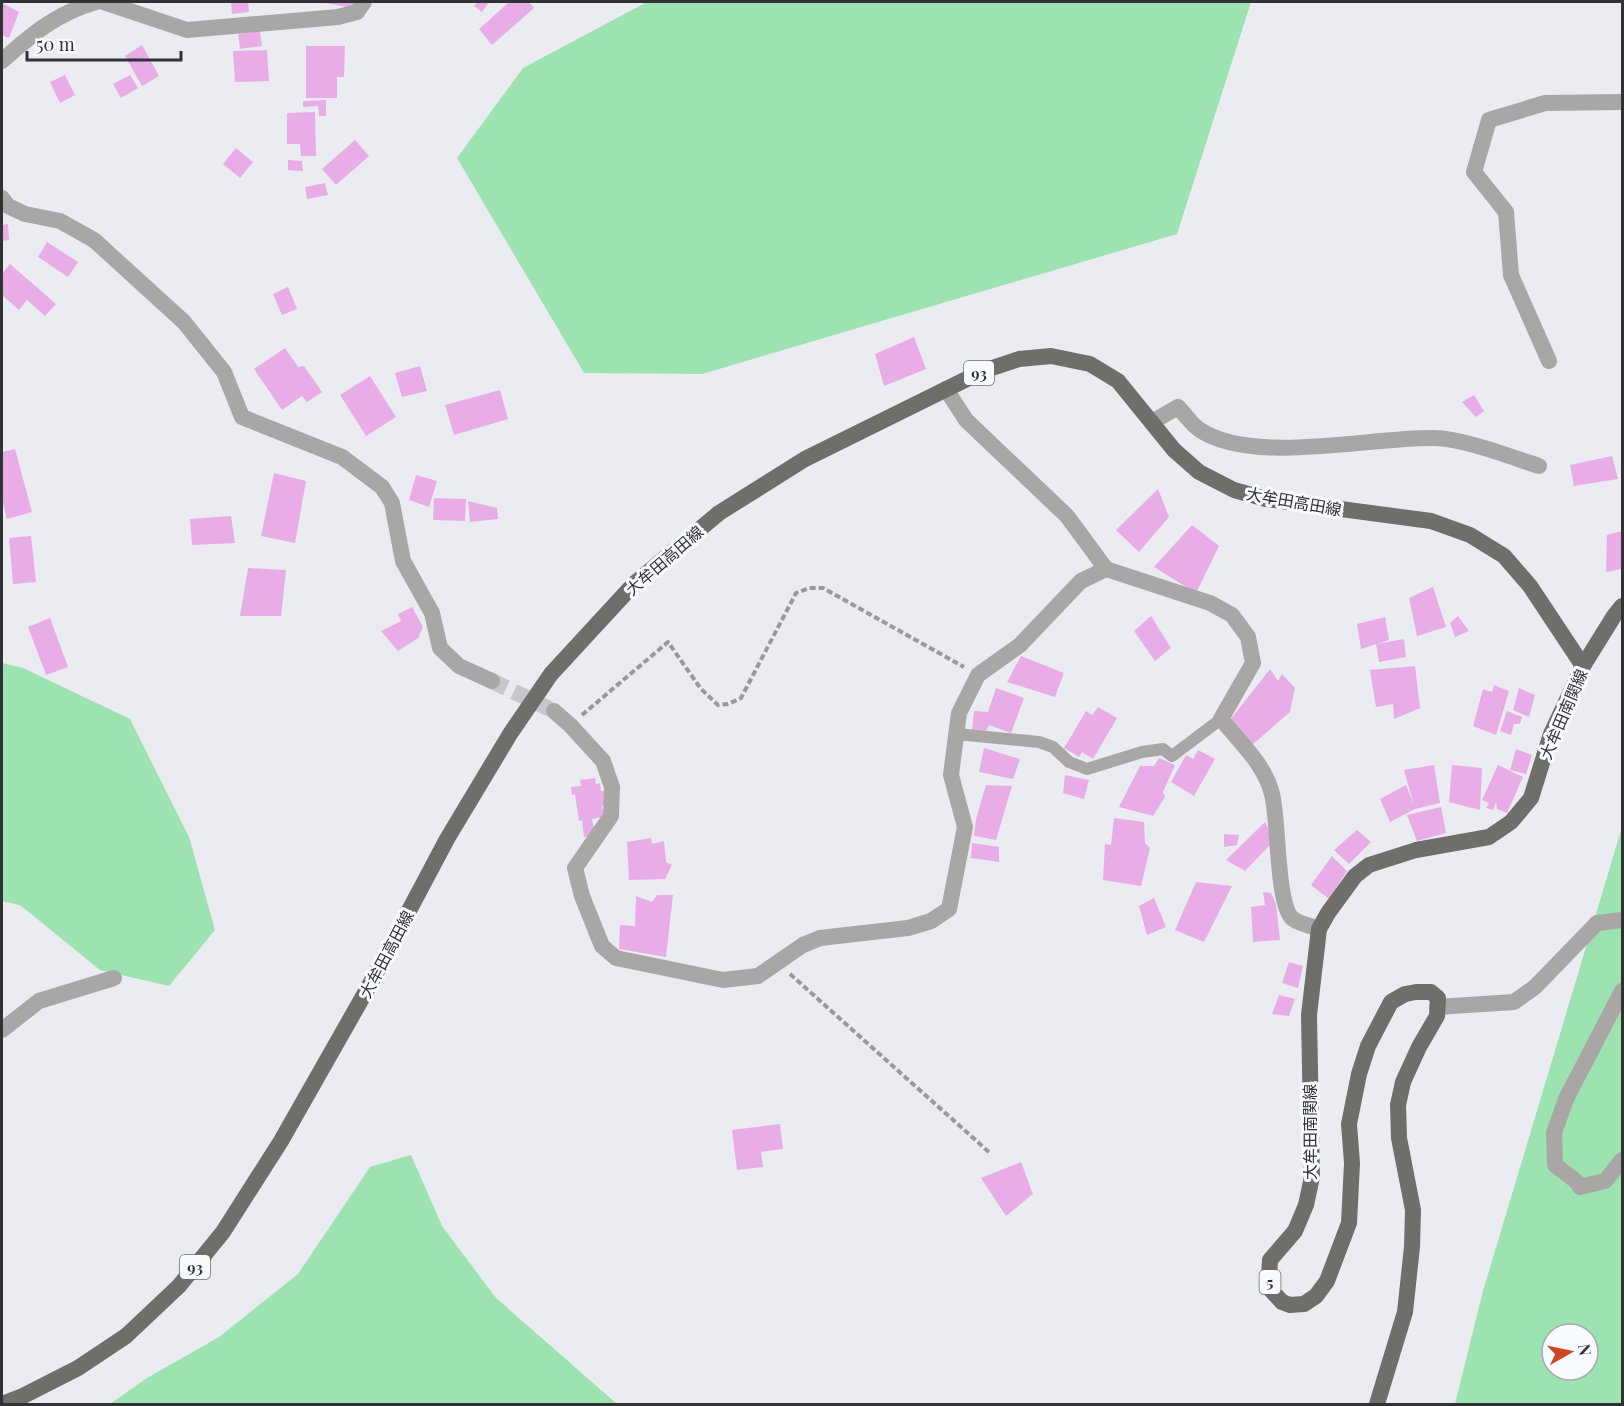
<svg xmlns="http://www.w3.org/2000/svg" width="1624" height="1406" font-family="'Playfair Display','Noto Sans JP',serif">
	<rect width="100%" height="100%" fill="#eaecf1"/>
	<g fill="#9de2b1" fill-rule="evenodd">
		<polygon points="647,2 1251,2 1177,234 702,374 584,373 457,158 523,68"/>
		<polygon points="2,663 23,668 130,719 189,837 215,930 169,986 100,970 20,905 2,901"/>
		<path d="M 1622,827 L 1622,1404 L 1455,1404 L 1483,1291 ZM 1552,1334 L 1588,1334 L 1588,1370 L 1552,1370 Z"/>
		<polygon points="411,1155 442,1226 496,1298 617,1404 110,1404 147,1378 219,1337 298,1274 370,1167"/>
	</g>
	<g fill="#e8ade7">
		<polygon points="231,2 248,2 249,12 232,14"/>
		<polygon points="320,2 354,2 353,8"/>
		<polygon points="478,2 489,2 482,12 474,6"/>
		<polygon points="509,2 529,2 534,8 492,45 479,29"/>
		<polygon points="2,3 19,12 9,38 2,35"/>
		<polygon points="260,31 262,46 240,49 238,34"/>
		<polygon points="142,45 159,76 142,86 125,56"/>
		<polygon points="306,46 345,46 344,77 337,77 337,98 306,98"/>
		<polygon points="267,50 269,81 235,82 233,51"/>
		<polygon points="65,75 75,95 60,103 50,82"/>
		<polygon points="130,75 138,88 121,98 113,84"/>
		<polygon points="326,100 326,116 319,116 318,106 303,107 303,101"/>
		<polygon points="315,112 316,156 301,156 300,144 287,144 287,113"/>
		<polygon points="355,140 369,156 336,185 322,169"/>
		<polygon points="236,148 253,162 240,178 223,164"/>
		<polygon points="288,160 302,161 303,171 288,170"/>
		<polygon points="325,183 328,195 307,199 305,187"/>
		<polygon points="8,224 9,240 2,241 2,225"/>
		<polygon points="47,242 78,262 68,277 38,257"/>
		<polygon points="10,264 56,304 45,316 27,300 19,310 2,295 2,274"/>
		<polygon points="288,287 297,309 282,315 273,294"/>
		<polygon points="914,337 926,369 884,386 875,354"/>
		<polygon points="285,348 298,367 304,366 322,392 307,402 302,396 282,410 254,369"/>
		<polygon points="420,366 427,391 402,397 395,373"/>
		<polygon points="370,376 396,417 366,436 340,395"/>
		<polygon points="500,390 508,419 454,435 445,405"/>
		<polygon points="1474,395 1484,411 1476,417 1462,402"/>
		<polygon points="15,449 32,512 7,519 2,499 2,452"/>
		<polygon points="1612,456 1618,479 1574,486 1570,465"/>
		<polygon points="274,473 306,481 295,543 261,536"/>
		<polygon points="416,475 437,481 429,507 409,500"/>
		<polygon points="1158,489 1169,517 1139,552 1116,530"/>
		<polygon points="434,498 466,499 465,521 433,520"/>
		<polygon points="468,501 497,508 498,519 470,522"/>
		<polygon points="231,516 235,543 192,545 190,519"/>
		<polygon points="1192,525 1219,546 1196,593 1154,567"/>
		<polygon points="1622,531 1622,569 1606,572 1607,535"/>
		<polygon points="31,536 36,582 13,584 9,538"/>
		<polygon points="248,568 286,570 281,616 240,616"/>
		<polygon points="1433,587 1446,627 1417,636 1409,598"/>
		<polygon points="412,607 423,627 418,638 398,651 381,631 401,621 398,614"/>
		<polygon points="1151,616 1171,648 1155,661 1134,631"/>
		<polygon points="1458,616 1469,631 1455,637 1450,623"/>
		<polygon points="1385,617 1389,640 1361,649 1357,624"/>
		<polygon points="50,618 68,667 46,675 28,627"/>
		<polygon points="1404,639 1406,657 1379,662 1376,644"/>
		<polygon points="1021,656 1064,673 1055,697 1007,682"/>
		<polygon points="1415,666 1420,708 1394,719 1393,704 1376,707 1370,670"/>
		<polygon points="1270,669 1278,681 1282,674 1295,688 1290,712 1252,745 1230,720"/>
		<polygon points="1494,685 1509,691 1496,735 1473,726 1483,689 1492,692"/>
		<polygon points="996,688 1024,698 1011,733 989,725 985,733 972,731 974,711 988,712"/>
		<polygon points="1519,688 1535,695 1529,717 1513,710"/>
		<polygon points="1098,707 1117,718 1093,759 1082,752 1079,757 1064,748 1086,711 1092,715"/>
		<polygon points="1507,711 1522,717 1520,724 1514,724 1511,735 1500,731"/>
		<polygon points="984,748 1020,759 1013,779 979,772"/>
		<polygon points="1516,749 1532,755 1526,774 1510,770"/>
		<polygon points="1198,750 1215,759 1194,796 1171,782 1186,755 1193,759"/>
		<polygon points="1159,758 1175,765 1163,792 1165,797 1153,816 1119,807 1140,766 1154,766"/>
		<polygon points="1434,765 1440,803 1415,809 1390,822 1380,799 1406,785 1414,805 1404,770"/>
		<polygon points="1452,765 1482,768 1480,810 1449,802"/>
		<polygon points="1498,765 1523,777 1507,813 1497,809 1496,802 1493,810 1486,808 1489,803 1482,800"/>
		<polygon points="1065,775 1089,780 1084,799 1063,793"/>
		<polygon points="595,778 596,784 600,783 601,791 605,791 607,805 602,806 604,817 592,819 595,835 584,837 582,820 579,821 575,794 572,795 571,787 581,786 580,780"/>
		<polygon points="986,785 1012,786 996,840 974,836 976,819"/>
		<polygon points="1441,807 1446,833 1417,841 1407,815"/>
		<polygon points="1114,818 1144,822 1145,843 1150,848 1141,886 1103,880 1105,844 1111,845"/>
		<polygon points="1265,822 1274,841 1245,871 1226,860"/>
		<polygon points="1357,830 1371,842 1349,864 1334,850"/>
		<polygon points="1224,834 1239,835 1237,845 1224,847"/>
		<polygon points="651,838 652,844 664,841 666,862 672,865 665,879 629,880 627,842"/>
		<polygon points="972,843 999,847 999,862 971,858"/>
		<polygon points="1332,856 1347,871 1329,899 1311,885"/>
		<polygon points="1196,882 1232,886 1204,942 1175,930"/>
		<polygon points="1263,892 1271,893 1276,904 1280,940 1253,942 1251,907 1265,905"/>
		<polygon points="657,895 673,895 666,957 619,949 620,925 635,926 636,896 652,902"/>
		<polygon points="1154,898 1166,927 1147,935 1139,906"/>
		<polygon points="1289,962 1303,966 1298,988 1282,983"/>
		<polygon points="1279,995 1295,999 1289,1016 1272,1014"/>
		<polygon points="780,1124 783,1149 761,1152 763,1167 737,1170 732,1130"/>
		<polygon points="1021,1162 1033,1194 1006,1216 981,1178"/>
	</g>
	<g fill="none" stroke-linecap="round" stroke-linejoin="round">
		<polyline stroke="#c5c7cb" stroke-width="16" stroke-dasharray="16 8" stroke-linecap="butt" points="492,681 554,711"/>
		<g stroke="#97999c" stroke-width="4" stroke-dasharray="6 3" stroke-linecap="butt">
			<polyline points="582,715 668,642 701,689 718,705 728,704 741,698 796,593 809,588 823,588 964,667"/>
			<polyline points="790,974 991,1154"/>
		</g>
		<polyline stroke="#a8a7a5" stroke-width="12" points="956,734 1039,742 1053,747 1069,762 1087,769 1142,752 1163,749 1172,756 1221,719"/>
		<g stroke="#a8a7a5" stroke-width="16">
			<polyline points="103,2 187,30 338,17 357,12 364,2"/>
			<path d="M 2,61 C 32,34 57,13 96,2"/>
			<polyline points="2,198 8,206 25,214 60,221 94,240 184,322 224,372 242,417 342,457 382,487 392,503 403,561 432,613 440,648 459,666 492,681"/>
			<polyline points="1549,361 1511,275 1506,212 1474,172 1489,120 1545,103 1622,102"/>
			<polyline points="946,389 966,420 1067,516 1106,569"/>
			<path d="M 1152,422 L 1178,407 C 1185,414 1192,425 1200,430 C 1253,465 1370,437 1434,438 C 1462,438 1511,457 1539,466"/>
			<path d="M 554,711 L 570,725 L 603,761 L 612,787 L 611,816 L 575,868 L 582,896 L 602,946 L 616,958 L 723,980 L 758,976 L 803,945 L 820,938 L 908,928 L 931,921 L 949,909 L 965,827 L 951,775 L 959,713 L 978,675 L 1020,645 L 1081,581 L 1106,569 L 1210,603 L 1232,615 L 1248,637 L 1253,663 L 1221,719 C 1240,742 1265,765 1272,794 C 1279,820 1276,905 1293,919 C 1300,924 1312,926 1319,929"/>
			<polyline points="1622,991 1566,1099 1554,1133 1555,1165 1577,1182 1580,1187 1605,1181 1622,1160"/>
			<polyline points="1437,1007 1514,1002 1535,987 1597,923 1622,920"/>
			<polyline points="2,1030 39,1001 114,978"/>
		</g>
		<g stroke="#6f6e6b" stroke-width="16">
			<polyline points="2,1404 23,1396 78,1368 126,1336 179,1286 223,1232 281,1141 369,986 447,839 510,734 551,674 634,584 719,513 805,459 983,371 1019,359 1051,356 1090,364 1118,381 1174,450 1199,472 1234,490 1266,499 1431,521 1470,535 1504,556 1530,586 1583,666"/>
			<polyline points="1377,1404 1405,1312 1412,1247 1413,1210 1399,1138 1398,1105 1403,1082 1419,1047 1437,1016 1438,998 1431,992 1416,992 1405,994 1391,1002 1368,1046 1359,1074 1349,1124 1352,1163 1349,1223 1327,1281 1316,1296 1304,1304 1290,1305 1282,1302 1270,1289 1269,1277 1270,1260 1295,1231 1306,1205 1312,1177 1309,1015 1319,929 1328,913 1355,876 1369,865 1416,850 1489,837 1511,822 1531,798 1551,734 1583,666 1614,616 1622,606"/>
		</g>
	</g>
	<g text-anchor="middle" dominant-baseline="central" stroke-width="6" stroke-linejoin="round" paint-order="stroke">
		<g fill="#f7fafe" stroke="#6c6e71" stroke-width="1.5">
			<rect x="964" y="361" width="30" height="24" rx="4.5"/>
			<rect x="180" y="1255" width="30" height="24" rx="4.5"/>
			<rect x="1259.5" y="1270" width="21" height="24" rx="4.5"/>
		</g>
		<g font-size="15" font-weight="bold" fill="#313234">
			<text x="979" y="373">93</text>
			<text x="195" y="1267">93</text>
			<text x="1270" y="1282">5</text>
		</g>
		<g font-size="16" fill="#313234" stroke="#f7fafe">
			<text transform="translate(1294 501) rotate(10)">大牟田高田線</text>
			<text transform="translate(664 560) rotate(-41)">大牟田高田線</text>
			<text transform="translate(1563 714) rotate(-67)">大牟田南関線</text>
			<text transform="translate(386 954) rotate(-62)">大牟田高田線</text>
			<text transform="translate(1309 1132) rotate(-90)">大牟田南関線</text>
		</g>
	</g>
	<rect width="1624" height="1406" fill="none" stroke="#313234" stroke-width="6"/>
	<g transform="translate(1570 1352) rotate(81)"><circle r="28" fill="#f7fafe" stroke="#a8aaad" stroke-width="1.5"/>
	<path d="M0-4.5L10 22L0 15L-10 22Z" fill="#ce451f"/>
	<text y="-9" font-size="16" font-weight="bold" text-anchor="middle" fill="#313234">N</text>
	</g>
	<path d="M27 51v9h154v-9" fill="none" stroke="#313234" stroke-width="3"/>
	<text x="36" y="51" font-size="18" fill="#313234" stroke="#f7fafe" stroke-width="4.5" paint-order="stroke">50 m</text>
</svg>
